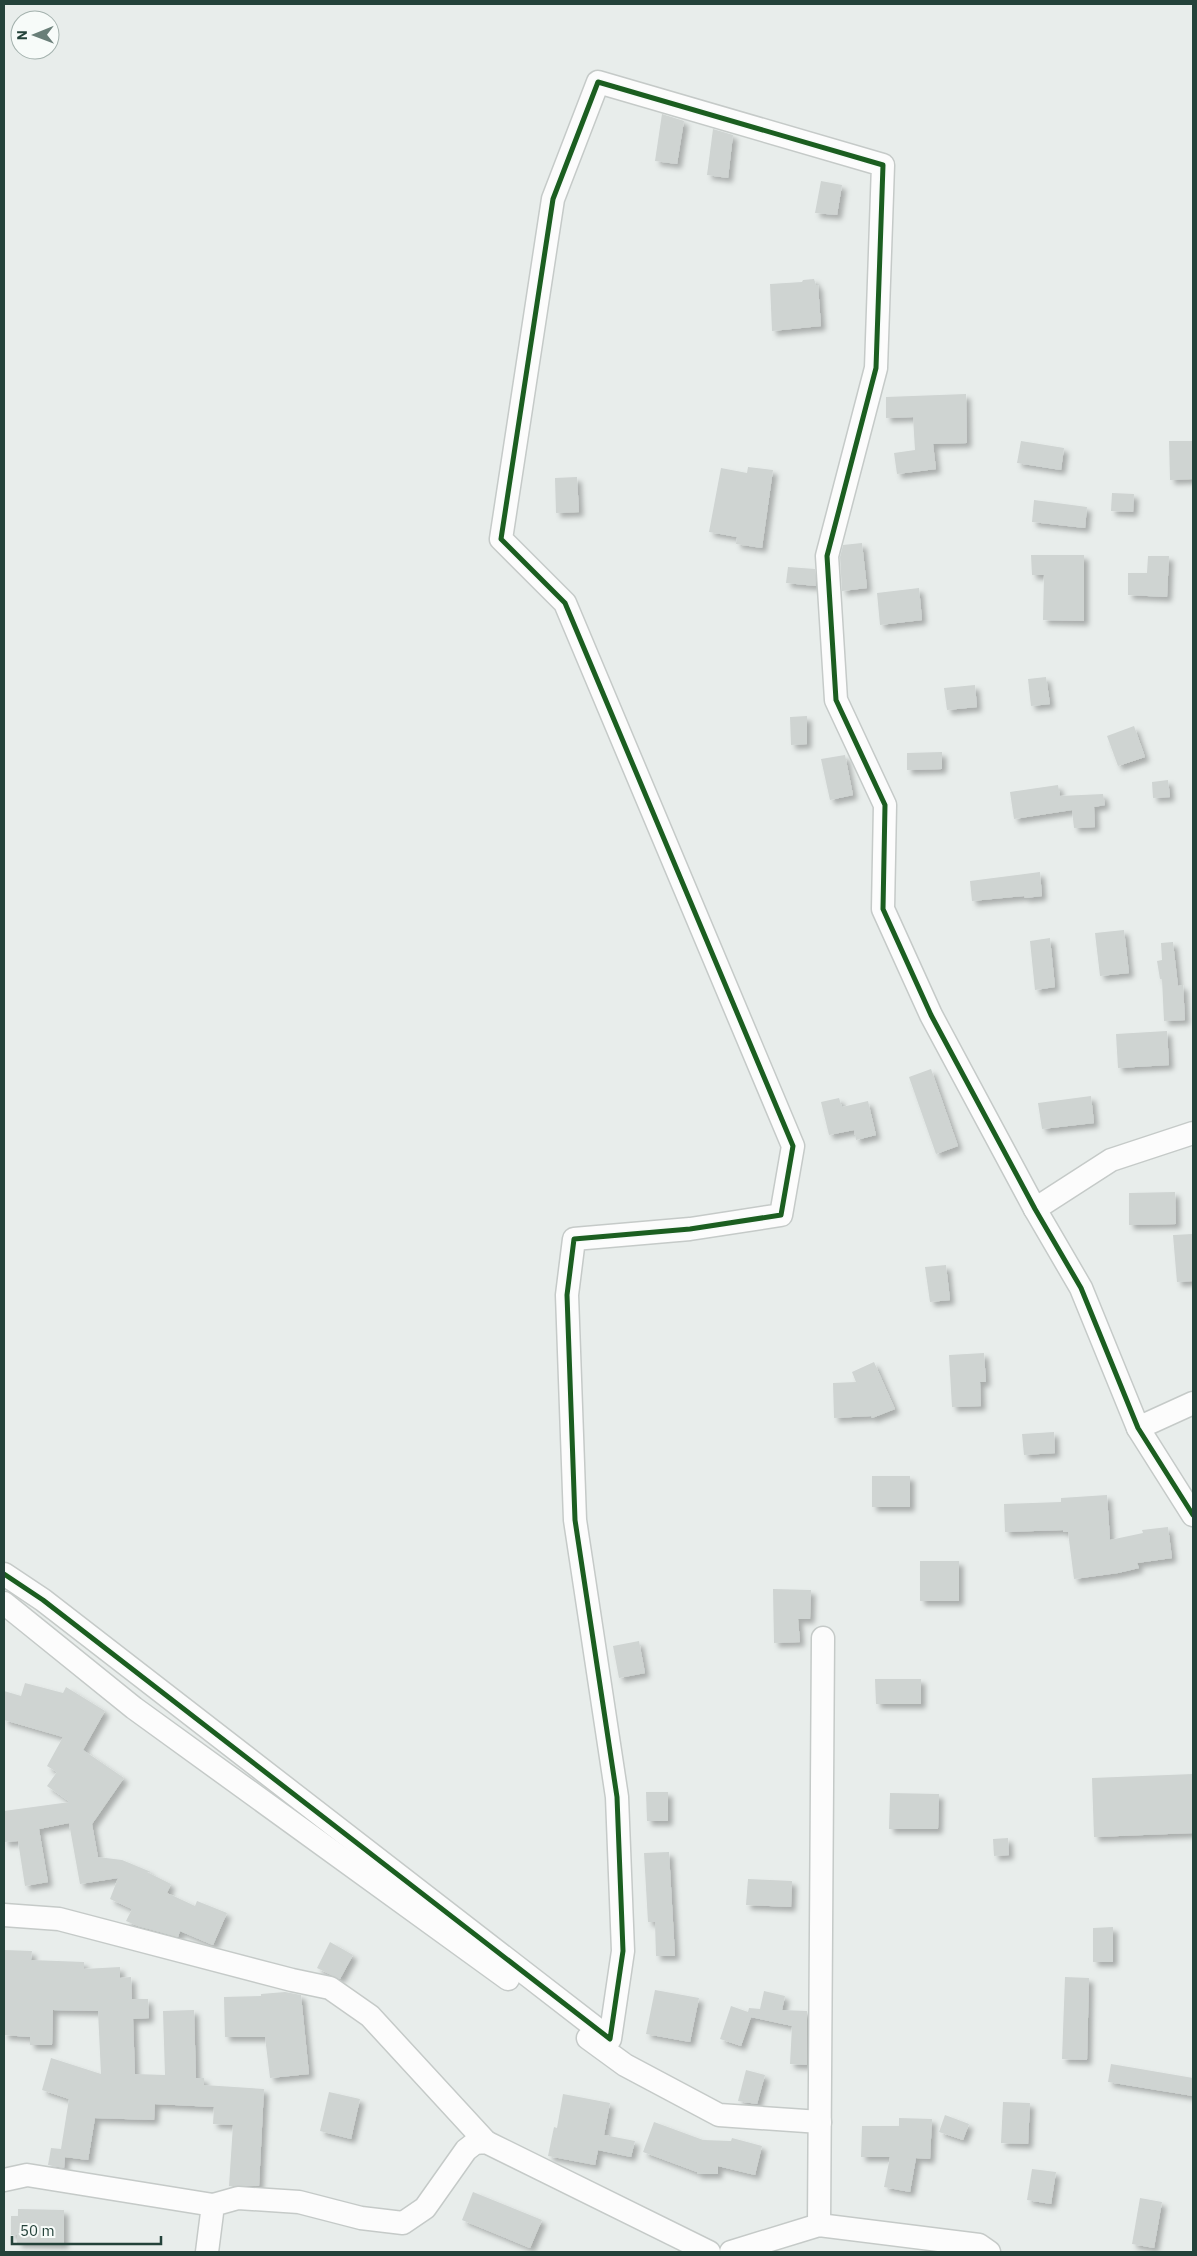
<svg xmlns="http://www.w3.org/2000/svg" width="1197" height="2256" font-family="'IBM Plex Sans',sans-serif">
	<defs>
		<filter id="shadow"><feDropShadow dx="4.5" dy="4.5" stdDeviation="2.5" flood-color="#0004"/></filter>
	</defs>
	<rect width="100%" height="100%" fill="#e8edeb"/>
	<g fill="#cfd4d2" filter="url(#shadow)">
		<polygon points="662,114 684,121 677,164 655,161"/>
		<polygon points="713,129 733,135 728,178 707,175"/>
		<polygon points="821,181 842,185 837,215 815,213"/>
		<polygon points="814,279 816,285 818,285 821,326 772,331 770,284 802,282 803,280"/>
		<polygon points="966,394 967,443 933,444 936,469 897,474 894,453 915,450 913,417 886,418 886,397"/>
		<polygon points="1021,441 1064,448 1061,470 1017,463"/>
		<polygon points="1169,441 1193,441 1193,479 1170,480"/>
		<polygon points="748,467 773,470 762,548 736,544 737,537 709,532 721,468 747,473"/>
		<polygon points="577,477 579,512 556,513 555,478"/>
		<polygon points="1112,493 1134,494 1133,512 1111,511"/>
		<polygon points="1034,500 1087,507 1085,528 1032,522"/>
		<polygon points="862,543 867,588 842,591 840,557 843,545"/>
		<polygon points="1031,555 1084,555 1084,621 1043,620 1044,575 1032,575"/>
		<polygon points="1148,556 1169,556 1167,597 1128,595 1128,573 1147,573"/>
		<polygon points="788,567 815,569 816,586 786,583"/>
		<polygon points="919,588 922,620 880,625 877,593"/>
		<polygon points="1046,677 1050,704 1031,706 1028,679"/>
		<polygon points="975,685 977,707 947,710 944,688"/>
		<polygon points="807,716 807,744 791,745 790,717"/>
		<polygon points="1134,726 1145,757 1118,766 1107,736"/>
		<polygon points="942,752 942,769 907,770 907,753"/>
		<polygon points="845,755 853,795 830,800 821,759"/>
		<polygon points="1168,780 1170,797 1153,798 1152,782"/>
		<polygon points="1058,785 1060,796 1103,794 1105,805 1094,807 1095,827 1074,828 1072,810 1014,819 1010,792"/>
		<polygon points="1040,872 1042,896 1025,898 1024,896 972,901 970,881"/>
		<polygon points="1124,930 1129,973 1100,976 1095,933"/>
		<polygon points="1050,938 1055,987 1035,990 1030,941"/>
		<polygon points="1173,942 1178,986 1183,985 1185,1020 1164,1021 1162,979 1160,979 1157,961 1162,960 1161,943"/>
		<polygon points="1167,1031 1169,1065 1118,1068 1116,1034"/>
		<polygon points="931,1069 958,1146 936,1154 909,1077"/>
		<polygon points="1091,1096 1094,1123 1042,1129 1038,1103"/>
		<polygon points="839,1098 842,1107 868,1101 876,1135 856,1140 854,1130 829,1135 821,1102"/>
		<polygon points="1175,1192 1176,1224 1129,1225 1129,1193"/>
		<polygon points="1193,1234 1193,1281 1177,1282 1173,1235"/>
		<polygon points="946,1265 950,1300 930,1302 925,1267"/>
		<polygon points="984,1353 986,1382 980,1382 981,1406 952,1407 949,1355"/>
		<polygon points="874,1362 895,1409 872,1418 871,1416 834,1418 833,1383 856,1382 852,1372"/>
		<polygon points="1054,1432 1055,1453 1024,1455 1022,1434"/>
		<rect x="872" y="1476" width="38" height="31"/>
		<polygon points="1107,1495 1110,1540 1143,1533 1142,1530 1168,1527 1172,1558 1137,1563 1139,1568 1118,1573 1074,1579 1068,1532 1063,1532 1063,1530 1005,1532 1004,1504 1061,1502 1061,1498"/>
		<rect x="920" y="1561" width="39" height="40"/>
		<polygon points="773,1589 811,1590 810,1619 798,1619 800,1642 774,1643"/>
		<polygon points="639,1641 645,1673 619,1678 613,1646"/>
		<polygon points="875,1679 921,1679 921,1704 876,1704"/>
		<polygon points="25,1683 63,1693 66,1687 105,1711 83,1750 124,1778 92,1824 98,1857 122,1860 151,1872 147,1872 171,1884 167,1893 195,1906 197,1901 227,1913 213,1945 180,1931 178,1937 138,1926 126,1921 132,1909 110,1899 118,1878 80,1884 69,1823 39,1829 48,1882 25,1886 18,1841 4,1842 4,1811 70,1802 47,1786 57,1772 47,1766 63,1737 4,1720 4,1691 21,1696"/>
		<polygon points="1193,1774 1193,1833 1094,1837 1092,1778"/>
		<polygon points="646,1792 668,1792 668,1821 647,1821"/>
		<polygon points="890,1793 939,1794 938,1829 889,1829"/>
		<polygon points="1008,1838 1009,1855 994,1856 993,1839"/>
		<polygon points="669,1852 675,1956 656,1956 655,1922 648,1922 644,1853"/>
		<polygon points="748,1879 792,1881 791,1907 746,1905"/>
		<polygon points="1113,1927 1113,1962 1093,1962 1093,1928"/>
		<polygon points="330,1942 353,1955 340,1979 317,1968"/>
		<polygon points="4,1950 32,1951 31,1960 84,1962 84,1969 120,1967 120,1978 131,1977 132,1999 148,1999 149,2018 133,2019 135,2074 165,2075 163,2011 194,2010 196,2078 204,2078 204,2085 264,2089 259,2186 229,2186 233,2125 213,2124 214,2107 155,2104 154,2120 95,2118 88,2160 65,2157 64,2168 48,2165 51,2148 61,2149 69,2099 42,2090 51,2058 101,2074 98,2011 53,2010 52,2045 30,2045 30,2037 4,2035"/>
		<polygon points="1065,1977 1089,1978 1087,2060 1062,2059"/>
		<polygon points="655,1990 699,1998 690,2042 646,2034"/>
		<polygon points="764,1991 785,1996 782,2010 807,2011 807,2065 790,2064 792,2026 751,2017 741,2046 720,2039 731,2006 748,2012 749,2008 760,2009"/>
		<polygon points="285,1992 301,1995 309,2074 270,2078 265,2037 225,2037 224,1997 261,1996 261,1994"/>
		<polygon points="1111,2064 1193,2078 1193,2096 1108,2082"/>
		<polygon points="746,2070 765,2075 757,2104 738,2101"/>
		<polygon points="329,2092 360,2099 351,2139 320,2131"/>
		<polygon points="563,2094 610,2103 604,2135 635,2141 631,2157 598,2150 595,2165 548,2156 554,2127 557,2128"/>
		<polygon points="1003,2102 1030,2103 1028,2144 1001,2143"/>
		<polygon points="945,2115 969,2124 963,2140 939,2132"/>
		<polygon points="899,2118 932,2119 930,2159 916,2158 910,2192 884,2187 890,2157 861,2157 862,2126 899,2126"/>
		<polygon points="654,2122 703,2140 731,2141 732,2138 762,2146 755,2175 718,2166 718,2174 697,2174 697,2172 643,2152"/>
		<polygon points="1032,2169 1056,2172 1051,2204 1027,2200"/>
		<polygon points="473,2192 542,2220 530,2248 462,2220"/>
		<polygon points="1140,2198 1162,2202 1154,2248 1132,2244"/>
		<polygon points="18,2209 64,2210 64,2244 17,2243 17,2235 11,2235 11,2216 18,2216"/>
	</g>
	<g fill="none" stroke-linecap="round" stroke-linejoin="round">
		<g stroke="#c5cac8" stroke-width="25">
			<g id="minor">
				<polyline points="1035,1209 1111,1160 1193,1133"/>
				<polyline points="1138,1428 1193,1403"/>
				<polyline points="4,1574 43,1600 610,2039 623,1951 617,1797 575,1520 567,1295 574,1239 690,1229 781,1215 793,1146 565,603 501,539 553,199 598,82 883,165 876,368 827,556 836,700 885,805 883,909 931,1015 1035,1209 1081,1288 1138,1428 1193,1515"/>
				<polyline points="4,1603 134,1708 508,1979"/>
				<polyline points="4,1915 59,1919 292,1980 330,1988 370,2016 486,2142"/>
				<polyline points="588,2038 625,2065 719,2115 820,2122"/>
				<polyline points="4,2180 27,2175 213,2205"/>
				<polyline points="819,2225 823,1638"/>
				<polyline points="207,2252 213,2205 238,2198 299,2202 361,2218 403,2223 425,2208 466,2150 475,2143 486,2142 709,2252"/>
				<polyline points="731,2252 819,2225 979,2245 989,2252"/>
			</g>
		</g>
		<use href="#minor" stroke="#fcfcfc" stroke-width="22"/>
		<g stroke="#f7fbf9" stroke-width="8">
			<polyline id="cycleway" points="4,1574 43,1600 610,2039 623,1951 617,1797 575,1520 567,1295 574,1239 690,1229 781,1215 793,1146 565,603 501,539 553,199 598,82 883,165 876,368 827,556 836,700 885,805 883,909 931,1015 1035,1209 1081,1288 1138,1428 1193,1515"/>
		</g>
		<use href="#cycleway" stroke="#1b5e20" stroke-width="5"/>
	</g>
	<rect width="1197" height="2256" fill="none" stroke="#24423a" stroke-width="10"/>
	<g transform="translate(35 35) rotate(269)"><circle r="24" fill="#f7fbf9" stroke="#a3b1ad"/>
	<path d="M0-4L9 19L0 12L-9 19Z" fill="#697e78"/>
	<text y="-8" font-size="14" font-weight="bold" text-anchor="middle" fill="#24423a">N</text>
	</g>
	<path d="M12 2236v8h149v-8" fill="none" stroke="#24423a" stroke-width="2.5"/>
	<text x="20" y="2236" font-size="15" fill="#24423a" stroke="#f7fbf9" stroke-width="4" paint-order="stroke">50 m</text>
</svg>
